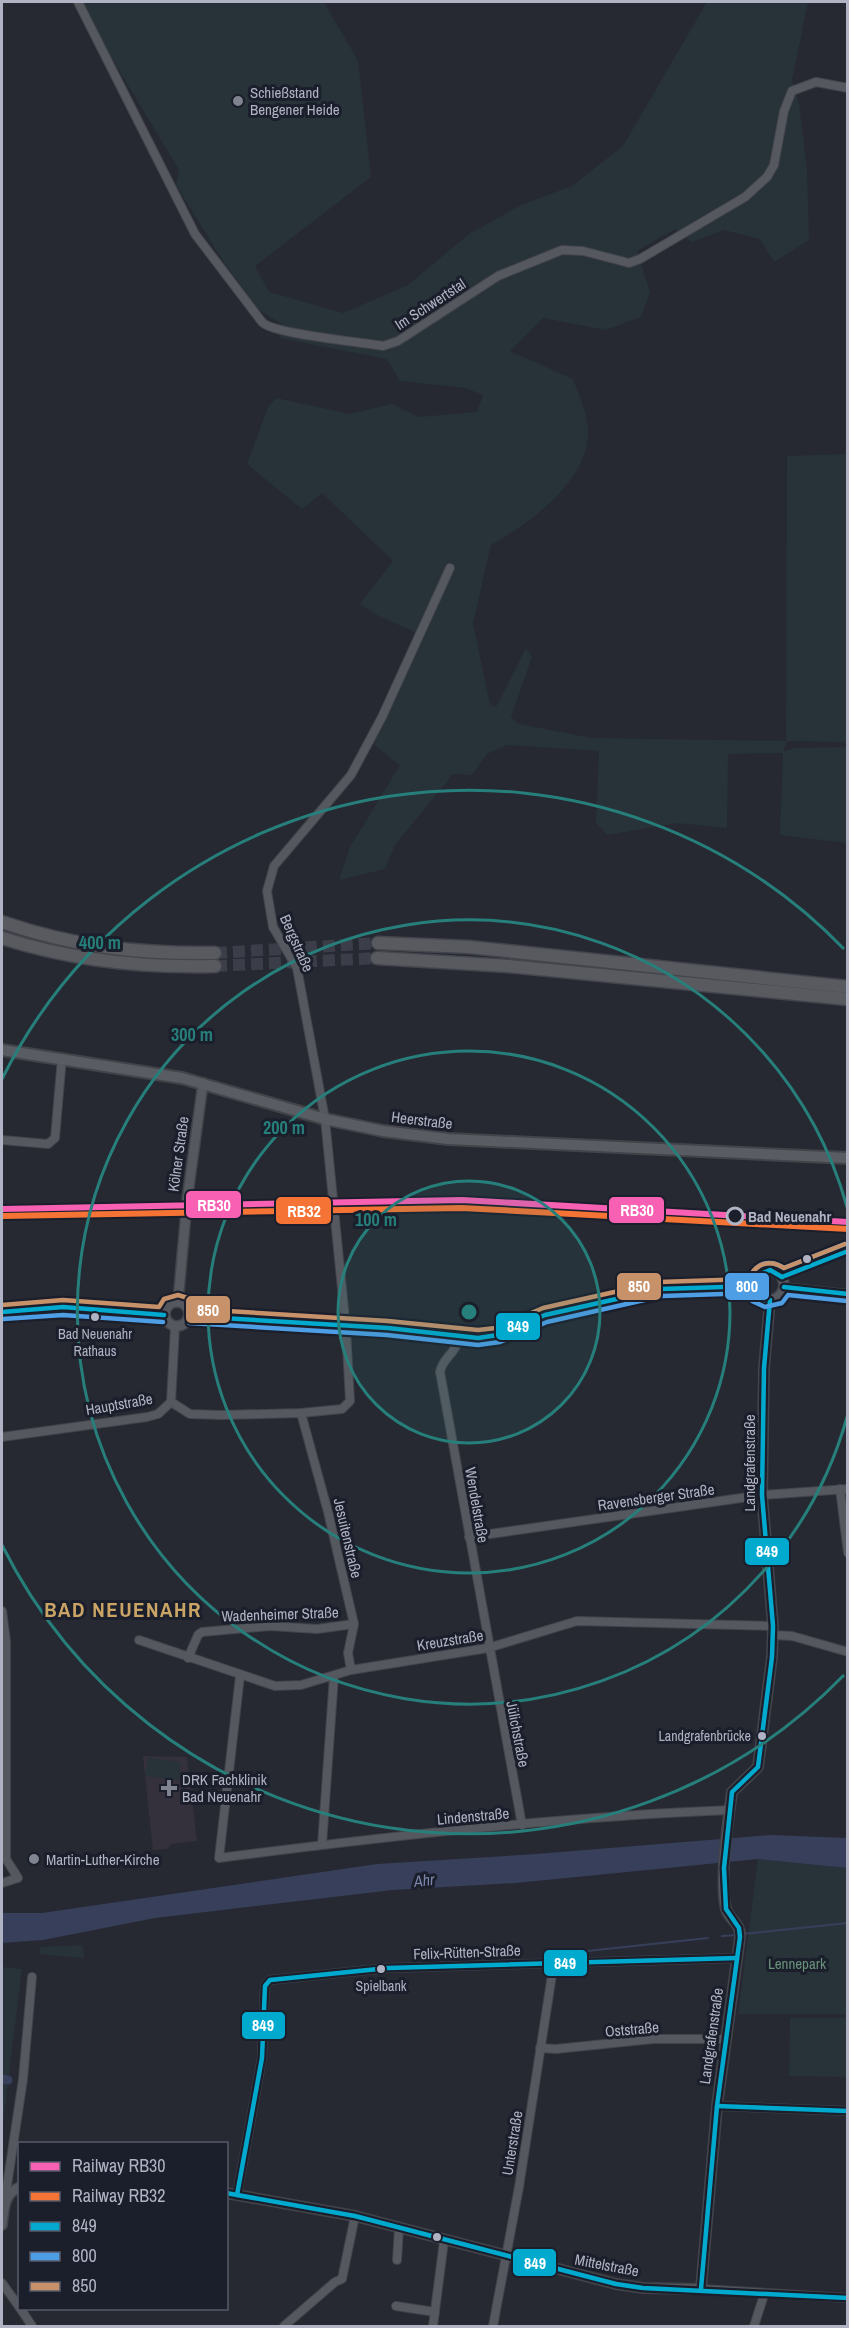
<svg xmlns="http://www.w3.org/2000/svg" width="849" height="2328" font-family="'Archivo Narrow',sans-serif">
	<rect width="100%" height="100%" fill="#262932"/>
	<polygon fill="#34313d" points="143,1756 187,1757 197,1841 171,1844 167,1849 153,1850"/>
	<g fill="#273339">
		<path d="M 82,2 L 324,2 L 358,61 L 371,177 L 255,266 L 269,292 L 343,313 L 408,285 L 469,234 L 521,205 L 572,186 L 623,146 L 707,2 L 808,2 L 792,80 L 799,103 L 807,171 L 809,240 L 774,262 L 760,239 L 724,230 L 692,242 L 675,229 L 637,251 L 650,292 L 641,317 L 606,330 L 543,318 L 510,351 L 573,379 C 578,393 587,412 588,427 C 592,479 530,523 491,545 L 473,623 L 490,705 L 496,707 L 526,648 L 532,657 L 511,717 L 519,724 L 592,738 L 786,741 L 787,456 L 847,454 L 847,742 L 787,741 L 783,752 L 795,748 L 847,747 L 847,843 L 780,835 L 783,753 L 728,754 L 727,828 L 677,823 L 607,835 L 596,823 L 599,751 L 507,745 L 487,754 L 472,775 L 453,774 L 395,845 L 385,869 L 339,880 L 350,847 L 400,765 L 373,744 L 421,635 L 379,616 L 360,604 L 393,561 L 322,493 L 302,509 L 247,464 L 268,407 L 276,398 L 350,414 L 392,404 L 419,417 L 477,412 L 483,395 L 465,388 L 400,381 L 387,359 L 279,338 L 282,324 L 259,310 L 221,258 L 176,185 L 179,170 L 108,52 Z"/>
		<polygon points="148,1758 181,1762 179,1780 145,1776"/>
		<polygon points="758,1859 847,1868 847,2014 738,2014"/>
		<polygon points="83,1945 84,1958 39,1954 40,1947"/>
		<polygon points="2,1967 22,1969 2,2132"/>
		<polygon points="790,2018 847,2018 847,2077 789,2076"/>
	</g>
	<polygon fill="#373f5a" points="771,1835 847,1838 847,1868 758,1859 516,1883 393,1890 155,1918 43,1940 2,1943 2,1913 42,1913 377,1864 536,1854"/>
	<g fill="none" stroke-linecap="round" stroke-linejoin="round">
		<g stroke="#373f5a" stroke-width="2">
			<polyline points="743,1934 848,1923"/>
			<polyline points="722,1936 738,1935"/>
			<polyline points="569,1953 708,1938"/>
		</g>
		<polyline stroke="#373f5a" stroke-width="9" points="2,2079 8,2080"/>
		<g stroke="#3b3e48" stroke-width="12" stroke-dasharray="12 6" stroke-linecap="butt">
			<polyline points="215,953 378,943"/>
			<polyline points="215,966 377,958"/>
		</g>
		<g stroke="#42444a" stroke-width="10">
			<g id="minor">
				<path d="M 78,2 L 195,234 L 262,322 C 272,334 361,342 383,346 L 398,341 L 498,276 L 562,250 L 583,251 L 629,263 L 640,259 L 745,197 L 767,177 L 774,165 L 784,111 L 792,91 L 816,82 L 848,88"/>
				<polyline points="2,1140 48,1144 55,1138 62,1058"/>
				<polyline points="784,1287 848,1294"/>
				<path d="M 459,1337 C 457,1353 442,1358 440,1372 L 522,1825"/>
				<polyline points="171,1402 190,1414 221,1415 301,1413 342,1409 350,1401 346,1329 325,1119 297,968 273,927 267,891 274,866 351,775 382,717 450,568"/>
				<polyline points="171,1402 175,1327"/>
				<polyline points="301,1413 328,1512 354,1624 348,1653 351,1670"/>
				<polyline points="2,1437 147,1417 158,1414 171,1402"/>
				<polyline points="840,1489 848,1553"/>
				<polyline points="469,1537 762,1495 848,1489"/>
				<polyline points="2,1611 6,1641 6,1859 18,1878 2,1883"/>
				<polyline points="773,1635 792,1636 848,1652"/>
				<polyline points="139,1640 275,1686 301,1685 351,1670 488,1648 577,1621 773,1626"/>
				<polyline points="188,1658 198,1635 202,1632 270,1626 317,1629 354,1624"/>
				<path d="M 240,1676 L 219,1858 C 389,1836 559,1817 730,1810"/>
				<polyline points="322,1845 334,1676"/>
				<polyline points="540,2048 556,2049 653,2039 726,2039"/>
				<polyline points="717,2106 848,2111"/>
				<polyline points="237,2195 262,2058 265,1986 270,1980 388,1968 737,1958"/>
				<polyline points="5,2199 23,2079 32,1977"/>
				<polyline points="397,2260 399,2228"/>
				<polyline points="2,2283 20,2308"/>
				<polyline points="701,2289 848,2298"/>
				<polyline points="396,2306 435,2312"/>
				<polyline points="20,2308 32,2326"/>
				<polyline points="284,2326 335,2282 342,2279 355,2216"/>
				<polyline points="433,2326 444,2241"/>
				<polyline points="493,2326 519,2187 554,1962"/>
				<polyline points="754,2326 764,2295"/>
			</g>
		</g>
		<g stroke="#42444a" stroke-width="12">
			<g id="tertiary">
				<circle cx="769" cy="1285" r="15"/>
				<circle cx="177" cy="1314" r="12"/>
				<polyline points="178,1302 187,1201 203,1083"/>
				<path d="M 2,1312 C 57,1303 109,1309 164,1315"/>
				<polyline points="189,1316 388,1328 478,1338 498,1335 545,1315 661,1289 754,1286"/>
				<path d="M 226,2193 L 355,2216 L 616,2284 L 643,2288 L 701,2289 L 717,2106 L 740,1937 C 741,1923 730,1921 726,1909 C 719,1882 728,1821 732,1792 L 758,1767 L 772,1657 L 773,1626 L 762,1495 L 764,1368 L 770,1300"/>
				<path d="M 2,2225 C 4,2210 3,2194 20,2187"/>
			</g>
		</g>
		<g stroke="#42444a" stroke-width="14">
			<polyline id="secondary" points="2,1050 182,1078 325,1119 383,1131 448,1139 848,1158"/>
		</g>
		<g stroke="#43454d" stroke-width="15">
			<g id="trunk">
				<path d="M 2,922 C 75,947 138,954 215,953"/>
				<path d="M 2,938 C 71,960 141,968 215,966"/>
				<polyline points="378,943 469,947 848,987"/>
				<polyline points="377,958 508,966 848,999"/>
			</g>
		</g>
		<use href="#minor" stroke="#56585f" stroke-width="8"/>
		<use href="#tertiary" stroke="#56585f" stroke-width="9"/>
		<use href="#secondary" stroke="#5a5c64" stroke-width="10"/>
		<use href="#trunk" stroke="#595a60" stroke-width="12"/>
		<g stroke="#1b1e2b" stroke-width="9">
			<g id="bus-1">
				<polyline points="782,1277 848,1251"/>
				<polyline points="784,1287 848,1294"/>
				<polyline points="764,1300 754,1289 758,1275 770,1270 782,1277"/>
				<polyline points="2,1312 63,1307 164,1315"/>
				<polyline points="189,1316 388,1328 478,1338 498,1335 545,1315 661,1289 754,1286"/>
				<polyline points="717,2106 848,2111"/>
				<polyline points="226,2193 355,2216 616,2284 643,2288 848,2298"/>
				<polyline points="237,2195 262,2058 265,1986 270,1980 388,1968 737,1958"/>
				<polyline points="701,2289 717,2106 740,1937 739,1928 726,1909 724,1868 732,1792 758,1767 772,1657 773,1626 762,1495 764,1368 770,1300"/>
			</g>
		</g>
		<g stroke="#1b1e2b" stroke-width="9">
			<g id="bus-2">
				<path d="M 845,1244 L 784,1268 C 765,1256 751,1267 747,1287 L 752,1301 L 765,1307 L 782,1303 L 788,1295 L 847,1301"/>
				<polyline points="3,1319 63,1315 163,1322"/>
				<polyline points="189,1323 387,1335 478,1345 500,1342 547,1322 662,1296 754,1293"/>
			</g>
		</g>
		<g stroke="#1b1e2b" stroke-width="9">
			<path id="bus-3" d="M 2,1305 L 63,1300 L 159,1307 L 164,1299 L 178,1295 L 191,1299 L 195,1309 L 388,1321 L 478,1330 L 496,1328 L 543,1308 L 659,1282 L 749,1279 C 755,1263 770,1259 784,1268 L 845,1244"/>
		</g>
		<use href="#bus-1" stroke="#00a9ce" stroke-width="4.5"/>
		<use href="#bus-2" stroke="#4d9ee5" stroke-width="4.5"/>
		<use href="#bus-3" stroke="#c7916a" stroke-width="4.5"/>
		<g stroke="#1b1e2b" stroke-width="10">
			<polyline id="rail-1" points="2,1209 462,1200 848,1222"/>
		</g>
		<g stroke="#1b1e2b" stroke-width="10">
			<polyline id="rail-2" points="2,1216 462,1208 848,1229"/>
		</g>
		<use href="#rail-1" stroke="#f860b3" stroke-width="6"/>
		<use href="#rail-2" stroke="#f57335" stroke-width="6"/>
	</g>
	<circle cx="469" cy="1312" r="131" fill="#277f7b" fill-opacity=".12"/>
	<g fill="none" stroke="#277f7b" stroke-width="3">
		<circle cx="469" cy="1312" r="131"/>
		<circle cx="469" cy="1312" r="261"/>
		<path d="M847 1417A392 392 0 1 1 847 1207"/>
		<path d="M844 1675A522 522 0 0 1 2 1545M2 1079A522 522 0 0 1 844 949"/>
	</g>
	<g fill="#808390" stroke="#1b1e2b" stroke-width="2">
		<circle cx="238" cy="101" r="6"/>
		<path d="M166 1779h6v6h6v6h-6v6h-6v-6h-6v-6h6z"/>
		<circle cx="34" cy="1859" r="6"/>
	</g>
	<circle fill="#1b1e2b" stroke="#b0b3c3" stroke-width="3" cx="735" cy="1216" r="8"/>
	<g fill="#b0b3c3" stroke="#1b1e2b" stroke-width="2">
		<circle cx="807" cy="1259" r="5"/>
		<circle cx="95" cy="1317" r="5"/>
		<circle cx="762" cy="1736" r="5"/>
		<circle cx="381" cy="1969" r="5"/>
		<circle cx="437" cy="2237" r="5"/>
	</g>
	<g text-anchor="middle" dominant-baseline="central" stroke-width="6" stroke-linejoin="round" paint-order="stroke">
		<g font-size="14" fill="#b0b3c3" stroke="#1b1e2b">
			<text x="95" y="1334">Bad Neuenahr<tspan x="95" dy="17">Rathaus</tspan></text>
			<text x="751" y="1736" text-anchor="end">Landgrafenbrücke</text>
			<text x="381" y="1986">Spielbank</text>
		</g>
		<g font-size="15" fill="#b0b3c3" stroke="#1b1e2b" text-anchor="start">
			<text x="250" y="92">Schießstand<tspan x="250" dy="17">Bengener Heide</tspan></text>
			<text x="182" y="1779">DRK Fachklinik<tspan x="182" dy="17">Bad Neuenahr</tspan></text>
			<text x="46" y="1859">Martin-Luther-Kirche</text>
		</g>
		<g font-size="15" fill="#b0b3c3" stroke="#1b1e2b">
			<text transform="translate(430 304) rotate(-33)">Im Schwertstal</text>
			<text transform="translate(297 943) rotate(66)">Bergstraße</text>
			<text transform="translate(422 1120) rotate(7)">Heerstraße</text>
			<text transform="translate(178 1154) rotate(-82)">Kölner Straße</text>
			<text transform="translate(119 1404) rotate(-10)">Hauptstraße</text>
			<text transform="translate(749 1463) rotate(-90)">Landgrafenstraße</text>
			<text transform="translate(656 1497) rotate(-8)">Ravensberger Straße</text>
			<text transform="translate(477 1505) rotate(80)">Wendelstraße</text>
			<text transform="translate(348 1538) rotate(77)">Jesuitenstraße</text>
			<text transform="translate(280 1614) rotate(-2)">Wadenheimer Straße</text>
			<text transform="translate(450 1640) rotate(-9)">Kreuzstraße</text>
			<text transform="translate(518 1734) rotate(79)">Jülichstraße</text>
			<text transform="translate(473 1816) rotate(-5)">Lindenstraße</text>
			<text transform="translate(467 1952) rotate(-2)">Felix-Rütten-Straße</text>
			<text transform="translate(632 2029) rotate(-5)">Oststraße</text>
			<text transform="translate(711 2036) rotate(-82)">Landgrafenstraße</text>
			<text transform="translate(512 2143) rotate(-81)">Unterstraße</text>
			<text transform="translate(607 2265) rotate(11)">Mittelstraße</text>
		</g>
		<g font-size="15" font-weight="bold" fill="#b0b3c3" stroke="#1b1e2b" text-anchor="start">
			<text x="748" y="1216">Bad Neuenahr</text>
		</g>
		<g font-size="15" fill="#69917a" stroke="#1b1e2b">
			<text x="797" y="1963">Lennepark</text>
		</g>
		<g font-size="16" font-style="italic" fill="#7a85a9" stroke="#1b1e2b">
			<text transform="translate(424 1880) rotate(-6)">Ahr</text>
		</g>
		<g font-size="21" font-weight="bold" letter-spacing="1.5" fill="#c9a465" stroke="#1b1e2b">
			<text x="123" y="1609">BAD NEUENAHR</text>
		</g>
	</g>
	<circle cx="469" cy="1312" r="9" fill="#277f7b" stroke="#1b1e2b" stroke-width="3"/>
	<g font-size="18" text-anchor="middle" font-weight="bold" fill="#277f7b" stroke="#1b1e2b" stroke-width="6" stroke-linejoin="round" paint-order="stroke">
		<text x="100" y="949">400 m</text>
		<text x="192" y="1041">300 m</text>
		<text x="284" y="1134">200 m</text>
		<text x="376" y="1226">100 m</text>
	</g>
	<g stroke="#1b1e2b" stroke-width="2">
		<rect x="185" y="1190" width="57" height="29" rx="6" fill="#f860b3"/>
		<rect x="608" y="1196" width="57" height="28" rx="6" fill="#f860b3"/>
		<rect x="275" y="1196" width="57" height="29" rx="6" fill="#f57335"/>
		<rect x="616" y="1272" width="46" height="29" rx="6" fill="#c7916a"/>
		<rect x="724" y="1272" width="46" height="29" rx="6" fill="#4d9ee5"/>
		<rect x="185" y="1295" width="46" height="29" rx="6" fill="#c7916a"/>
		<rect x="495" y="1312" width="46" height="29" rx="6" fill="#00a9ce"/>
		<rect x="744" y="1537" width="46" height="29" rx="6" fill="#00a9ce"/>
		<rect x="543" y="1949" width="45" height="28" rx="6" fill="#00a9ce"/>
		<rect x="241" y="2011" width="45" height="29" rx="6" fill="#00a9ce"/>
		<rect x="512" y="2248" width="45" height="29" rx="6" fill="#00a9ce"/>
	</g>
	<g font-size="16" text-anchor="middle" font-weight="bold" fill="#fff">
		<text x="214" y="1211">RB30</text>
		<text x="637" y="1216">RB30</text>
		<text x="304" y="1217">RB32</text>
		<text x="639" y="1292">850</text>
		<text x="747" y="1292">800</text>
		<text x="208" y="1316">850</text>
		<text x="518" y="1332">849</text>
		<text x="767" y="1557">849</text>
		<text x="565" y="1969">849</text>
		<text x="263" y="2031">849</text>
		<text x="535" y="2269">849</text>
	</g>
	<rect width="849" height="2328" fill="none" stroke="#b0b3c3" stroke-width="6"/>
	<rect x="18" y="2142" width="210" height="168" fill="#1b1e2b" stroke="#575a68" stroke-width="1.5"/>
	<rect x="30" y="2162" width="30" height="9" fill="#f860b3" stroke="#575a68" stroke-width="1.5"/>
	<text x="72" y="2172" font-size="18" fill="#b0b3c3">Railway RB30</text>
	<rect x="30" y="2192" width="30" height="9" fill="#f57335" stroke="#575a68" stroke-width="1.5"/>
	<text x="72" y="2202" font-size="18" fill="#b0b3c3">Railway RB32</text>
	<rect x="30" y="2222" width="30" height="9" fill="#00a9ce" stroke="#575a68" stroke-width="1.5"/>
	<text x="72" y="2232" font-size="18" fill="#b0b3c3">849</text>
	<rect x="30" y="2252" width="30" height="9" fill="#4d9ee5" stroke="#575a68" stroke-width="1.5"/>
	<text x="72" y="2262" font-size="18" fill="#b0b3c3">800</text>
	<rect x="30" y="2282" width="30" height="9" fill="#c7916a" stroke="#575a68" stroke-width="1.5"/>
	<text x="72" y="2292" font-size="18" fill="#b0b3c3">850</text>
</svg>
